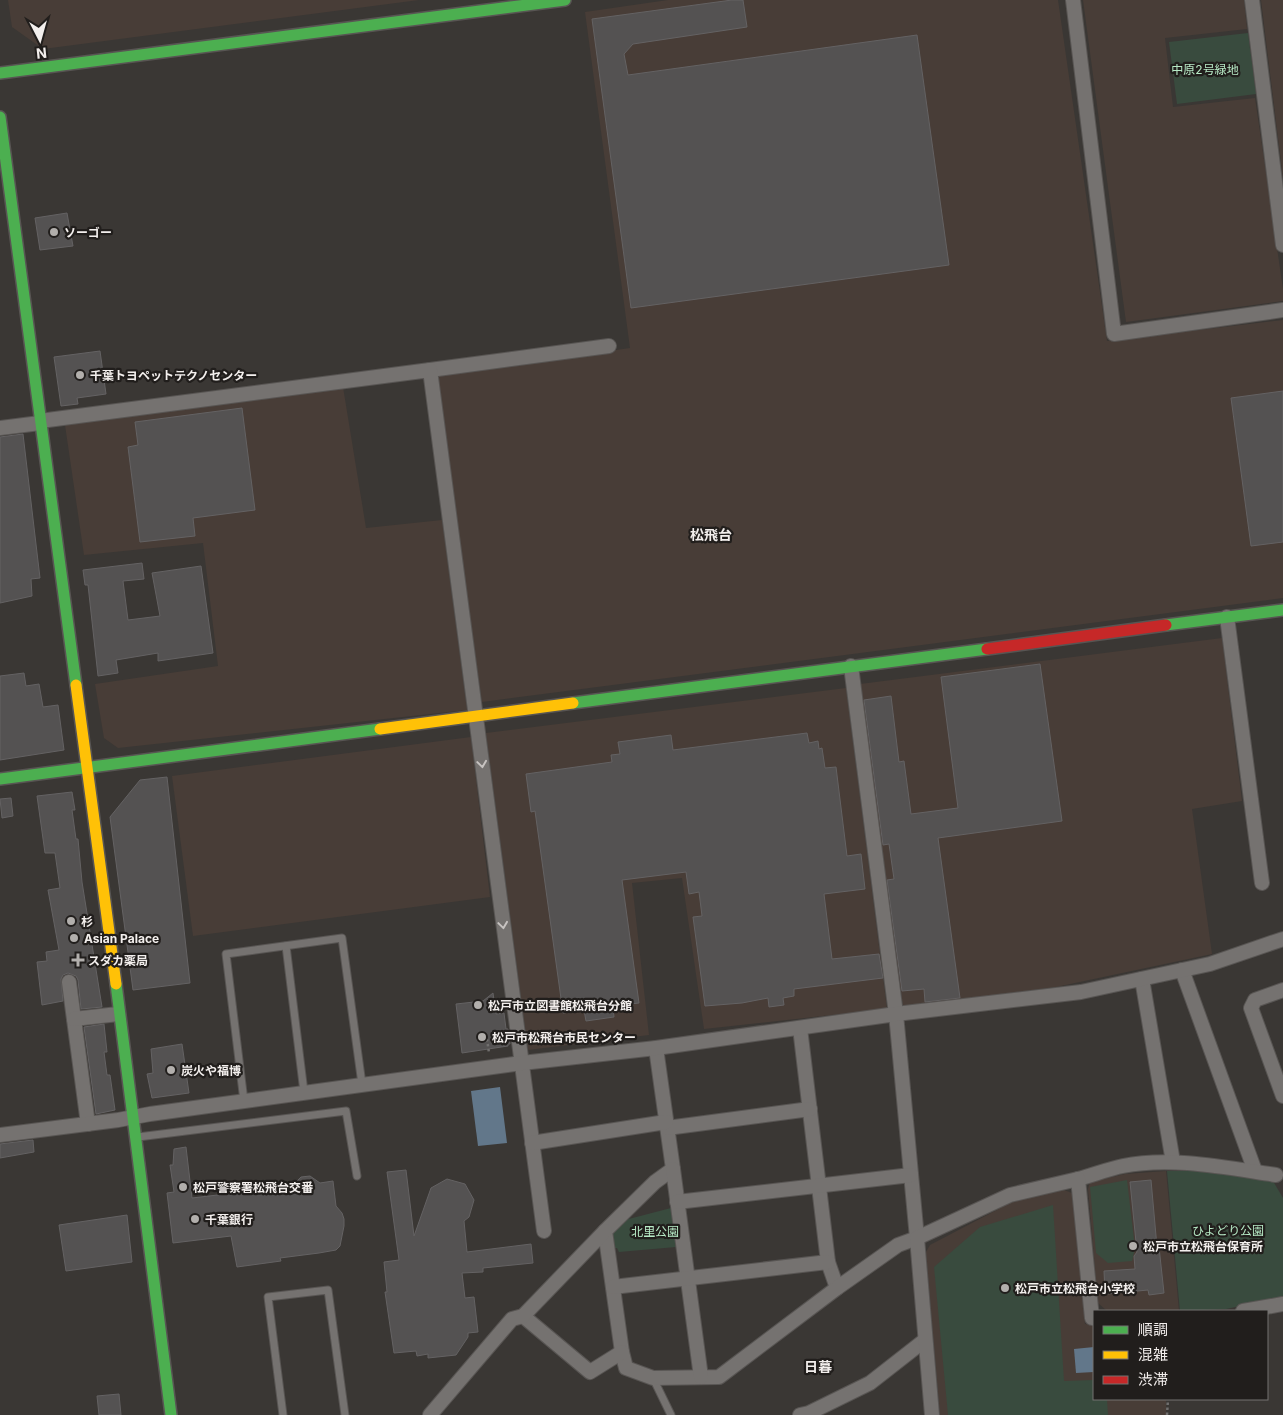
<svg xmlns="http://www.w3.org/2000/svg" width="1283" height="1415" font-family="Inter,'Noto Sans JP',sans-serif">
	<rect width="100%" height="100%" fill="#3a3734"/>
	<g fill="#483d37">
		<polygon points="8,0 419,0 43,49 12,27"/>
		<polygon points="668,0 1058,0 1107,341 1283,320 1283,598 482,702 436,376 630,348 585,12"/>
		<polygon points="1083,0 1244,0 1247,29 1165,38 1173,107 1255,98 1283,289 1283,301 1126,322"/>
		<polygon points="1261,0 1283,0 1283,178"/>
		<polygon points="343,387 366,528 442,520 467,710 118,748 104,738 95,684 218,666 203,543 84,555 65,425"/>
		<polygon points="1222,638 1242,801 1192,809 1212,954 1056,987 903,1007 860,684"/>
		<polygon points="846,688 887,1009 704,1029 682,878 632,883 649,1035 528,1050 486,733"/>
		<polygon points="471,737 490,897 193,936 172,776"/>
		<polygon points="1166,1171 1179,1311 1106,1310 1098,1303 1088,1189 1090,1182 1125,1174"/>
		<polygon points="1064,1190 1072,1193 1085,1324 1094,1325 1094,1399 1166,1399 1166,1415 940,1415 926,1252 930,1245 1012,1202"/>
	</g>
	<g fill="#394b3e">
		<polygon points="1248,33 1256,94 1177,104 1169,42"/>
		<polygon points="1167,1171 1210,1171 1273,1181 1283,1198 1283,1297 1226,1309 1180,1311"/>
		<polygon points="1127,1180 1135,1248 1132,1261 1108,1263 1096,1253 1090,1187"/>
		<polygon points="1053,1205 1064,1381 1094,1380 1094,1399 1107,1399 1108,1415 948,1415 934,1267 980,1227"/>
		<polygon points="671,1208 676,1247 619,1252 617,1248 613,1248 611,1231 621,1221"/>
	</g>
	<g fill="#62778a">
		<polygon points="500,1087 507,1143 478,1146 471,1091"/>
		<polygon points="1094,1347 1094,1372 1076,1373 1074,1349"/>
	</g>
	<g fill="#545252" stroke="#646263">
		<polygon points="732,0 743,0 747,27 633,44 624,54 628,75 917,35 949,265 631,308 592,19"/>
		<polygon points="67,213 73,246 40,250 35,218"/>
		<polygon points="100,351 106,394 77,398 78,404 61,406 54,357"/>
		<polygon points="1283,391 1283,542 1251,546 1231,398"/>
		<polygon points="242,408 255,510 193,518 195,536 140,542 128,447 138,445 135,422"/>
		<polygon points="23,434 40,578 31,579 32,596 0,603 0,437"/>
		<polygon points="142,563 144,579 123,581 128,620 160,616 152,573 201,566 213,653 158,661 158,653 116,660 118,673 98,676 88,585 85,585 83,570"/>
		<polygon points="1040,664 1062,821 938,838 960,998 925,1002 924,989 902,991 887,880 894,879 889,844 883,845 864,700 891,696 899,762 904,761 911,814 958,808 941,677"/>
		<polygon points="24,673 26,686 39,684 43,707 58,705 64,750 0,760 0,676"/>
		<polygon points="807,733 809,743 818,741 819,749 822,748 825,768 836,767 847,856 861,854 865,889 824,894 832,959 879,954 883,978 794,989 794,996 783,998 784,1005 769,1007 768,998 742,1003 705,1006 693,917 702,916 699,892 689,894 686,872 622,880 639,1003 613,1006 614,1017 586,1021 584,1010 563,1013 535,811 531,812 526,774 612,762 611,755 620,754 618,742 671,735 673,750"/>
		<polygon points="167,777 190,983 133,990 110,817 140,780"/>
		<polygon points="72,792 75,810 72,810 76,839 78,839 82,882 102,1007 81,1009 78,980 76,976 68,973 63,975 61,979 63,1001 42,1005 37,962 47,961 46,952 59,950 48,890 60,888 55,853 45,853 37,796"/>
		<polygon points="11,798 13,816 2,818 0,799"/>
		<polygon points="493,993 496,1014 504,1013 506,1029 508,1029 510,1044 508,1044 508,1046 462,1053 456,1004 483,1001"/>
		<polygon points="104,1024 107,1052 104,1052 107,1075 110,1075 115,1110 96,1114 84,1027"/>
		<polygon points="182,1044 189,1093 152,1098 147,1074 153,1073 151,1049"/>
		<polygon points="33,1140 34,1152 0,1158 0,1144"/>
		<polygon points="186,1147 192,1198 226,1194 225,1187 247,1184 247,1188 296,1182 301,1177 310,1176 320,1183 333,1181 336,1206 342,1213 344,1219 344,1226 340,1246 336,1250 319,1253 280,1258 281,1261 237,1267 231,1236 173,1243 167,1193 174,1192 170,1165 173,1165 174,1149"/>
		<polygon points="406,1170 414,1236 431,1188 447,1179 465,1184 474,1200 469,1217 464,1221 467,1252 531,1244 533,1263 483,1268 483,1272 462,1273 465,1298 474,1297 478,1332 468,1333 468,1337 456,1355 428,1358 428,1354 417,1356 416,1351 394,1353 385,1292 387,1292 384,1262 399,1260 387,1172"/>
		<polygon points="1151,1180 1157,1247 1159,1247 1164,1293 1149,1295 1148,1290 1107,1294 1105,1292 1104,1271 1135,1269 1134,1256 1137,1252 1130,1182"/>
		<polygon points="127,1215 132,1262 66,1271 59,1225"/>
		<polygon points="119,1394 121,1415 99,1415 97,1396"/>
	</g>
	<g fill="none" stroke-linecap="round" stroke-linejoin="round">
		<g stroke="#585553" stroke-width="9">
			<g id="lane">
				<polyline points="286,946 304,1092"/>
				<polyline points="244,1101 226,954 342,938 362,1084"/>
				<polyline points="138,1137 346,1111 357,1176"/>
				<polyline points="653,1378 671,1415"/>
				<polyline points="283,1415 268,1297 328,1290 345,1415"/>
			</g>
		</g>
		<g stroke="#585553" stroke-width="16">
			<g id="street">
				<polyline points="1073,0 1114,334 1283,310"/>
				<polyline points="1252,0 1283,245"/>
				<polyline points="430,370 609,346"/>
				<polyline points="40,421 430,370 544,1231"/>
				<polyline points="0,428 40,423"/>
				<polyline points="1227,617 1262,883"/>
				<polyline points="1182,970 1255,1171"/>
				<polyline points="1142,979 1173,1162"/>
				<polyline points="69,982 88,1124"/>
				<polyline points="1283,990 1255,1000 1251,1008 1283,1096"/>
				<polyline points="74,1019 118,1014"/>
				<polyline points="800,1028 828,1262 837,1288"/>
				<polyline points="656,1048 673,1169 655,1182 605,1231 622,1352 626,1368 653,1378 719,1377 837,1288 898,1245 917,1238 896,1014 851,666"/>
				<polyline points="667,1128 810,1109"/>
				<polyline points="0,1135 118,1120 150,1114 522,1063 656,1048 896,1014 1081,992 1210,964 1283,939"/>
				<polyline points="532,1143 666,1122"/>
				<polyline points="673,1169 701,1377"/>
				<path d="M 1078,1179 C 1093,1175 1108,1169 1123,1166 C 1171,1156 1228,1168 1276,1175"/>
				<polyline points="677,1202 911,1175"/>
				<polyline points="613,1287 828,1262"/>
				<polyline points="1243,1311 1283,1304"/>
				<polyline points="523,1316 590,1372 622,1352"/>
				<polyline points="430,1415 512,1319 523,1316 605,1231"/>
				<polyline points="800,1415 809,1413 870,1383 925,1340"/>
				<polyline points="932,1415 917,1238 1010,1195 1078,1179 1092,1318 1094,1318"/>
			</g>
		</g>
		<g stroke="#585553" stroke-width="14">
			<g id="fast">
				<polyline points="0,73 565,0"/>
				<polyline points="0,117 76,685"/>
				<polyline points="1166,625 1283,610"/>
				<polyline points="573,703 987,649"/>
				<polyline points="0,779 380,729"/>
				<polyline points="116,984 171,1415"/>
			</g>
		</g>
		<g stroke="#585553" stroke-width="14">
			<g id="slow">
				<polyline points="76,685 116,984"/>
				<polyline points="380,729 573,703"/>
			</g>
		</g>
		<g stroke="#585553" stroke-width="14">
			<polyline id="jam" points="987,649 1166,625"/>
		</g>
		<g stroke="#716f6e" stroke-width="2.5" stroke-dasharray="2.5 2.5" stroke-linecap="butt">
			<polyline points="487,1039 489,1053"/>
			<polyline points="1167,1415 1168,1399"/>
		</g>
		<use href="#lane" stroke="#757270" stroke-width="7"/>
		<use href="#street" stroke="#757270" stroke-width="14"/>
		<use href="#fast" stroke="#4caf50" stroke-width="11"/>
		<use href="#slow" stroke="#ffc107" stroke-width="11"/>
		<use href="#jam" stroke="#c62828" stroke-width="11"/>
	</g>
	<defs><path id="oneway-chevron" d="M-2-3.5L2.5 0L-2 3.5" fill="none" stroke-width="1.6" stroke-linecap="round" stroke-linejoin="round" transform="scale(1.25)"/></defs>
	<g stroke="#c7c3c1">
		<use href="#oneway-chevron" transform="translate(482 764) rotate(82)"/>
		<use href="#oneway-chevron" transform="translate(503 925) rotate(82)"/>
	</g>
	<g fill="#b2afac" stroke="#211e1c" stroke-width="2">
		<circle cx="54" cy="232" r="5"/>
		<circle cx="80" cy="375" r="5"/>
		<circle cx="71" cy="921" r="5"/>
		<circle cx="74" cy="938" r="5"/>
		<path d="M75.5 952.5h5v5h5v5h-5v5h-5v-5h-5v-5h5z"/>
		<circle cx="478" cy="1005" r="5"/>
		<circle cx="482" cy="1037" r="5"/>
		<circle cx="171" cy="1070" r="5"/>
		<circle cx="183" cy="1187" r="5"/>
		<circle cx="195" cy="1219" r="5"/>
		<circle cx="1133" cy="1246" r="5"/>
		<circle cx="1005" cy="1288" r="5"/>
	</g>
	<g text-anchor="middle" dominant-baseline="central" stroke-width="4.5" stroke-linejoin="round" paint-order="stroke">
		<g font-size="12" fill="#b7eac6" stroke="#211e1c">
			<text x="1205" y="69">中原2号緑地</text>
			<text x="1228" y="1230">ひよどり公園</text>
			<text x="655" y="1231">北里公園</text>
		</g>
		<g font-size="12" font-weight="bold" fill="#f3efed" stroke="#211e1c" text-anchor="start">
			<text x="64" y="232">ソーゴー</text>
			<text x="90" y="375">千葉トヨペットテクノセンター</text>
			<text x="81" y="921">杉</text>
			<text x="84" y="938">Asian Palace</text>
			<text x="88" y="960">スダカ薬局</text>
			<text x="488" y="1005">松戸市立図書館松飛台分館</text>
			<text x="492" y="1037">松戸市松飛台市民センター</text>
			<text x="181" y="1070">炭火や福博</text>
			<text x="193" y="1187">松戸警察署松飛台交番</text>
			<text x="205" y="1219">千葉銀行</text>
			<text x="1143" y="1246">松戸市立松飛台保育所</text>
			<text x="1015" y="1288">松戸市立松飛台小学校</text>
		</g>
		<g font-size="14" font-weight="bold" fill="#f3efed" stroke="#211e1c">
			<text x="711" y="534">松飛台</text>
			<text x="818" y="1366">日暮</text>
		</g>
	</g>
	<rect x="1093" y="1310" width="175" height="90" fill="#211e1c" stroke="#757270"/>
	<rect x="1103" y="1326" width="25" height="8" fill="#4caf50" stroke="#757270"/>
	<text x="1138" y="1335" font-size="15" fill="#f3efed">順調</text>
	<rect x="1103" y="1351" width="25" height="8" fill="#ffc107" stroke="#757270"/>
	<text x="1138" y="1360" font-size="15" fill="#f3efed">混雑</text>
	<rect x="1103" y="1376" width="25" height="8" fill="#c62828" stroke="#757270"/>
	<text x="1138" y="1385" font-size="15" fill="#f3efed">渋滞</text>
	<g transform="translate(40 40) rotate(174)" stroke="#211e1c" stroke-width="4" paint-order="stroke">
	<path d="M0-4L9 19L0 12L-9 19Z" fill="#f3efed"/>
	<text y="-8" font-size="14" font-weight="bold" text-anchor="middle" fill="#f3efed">N</text>
	</g>
</svg>
